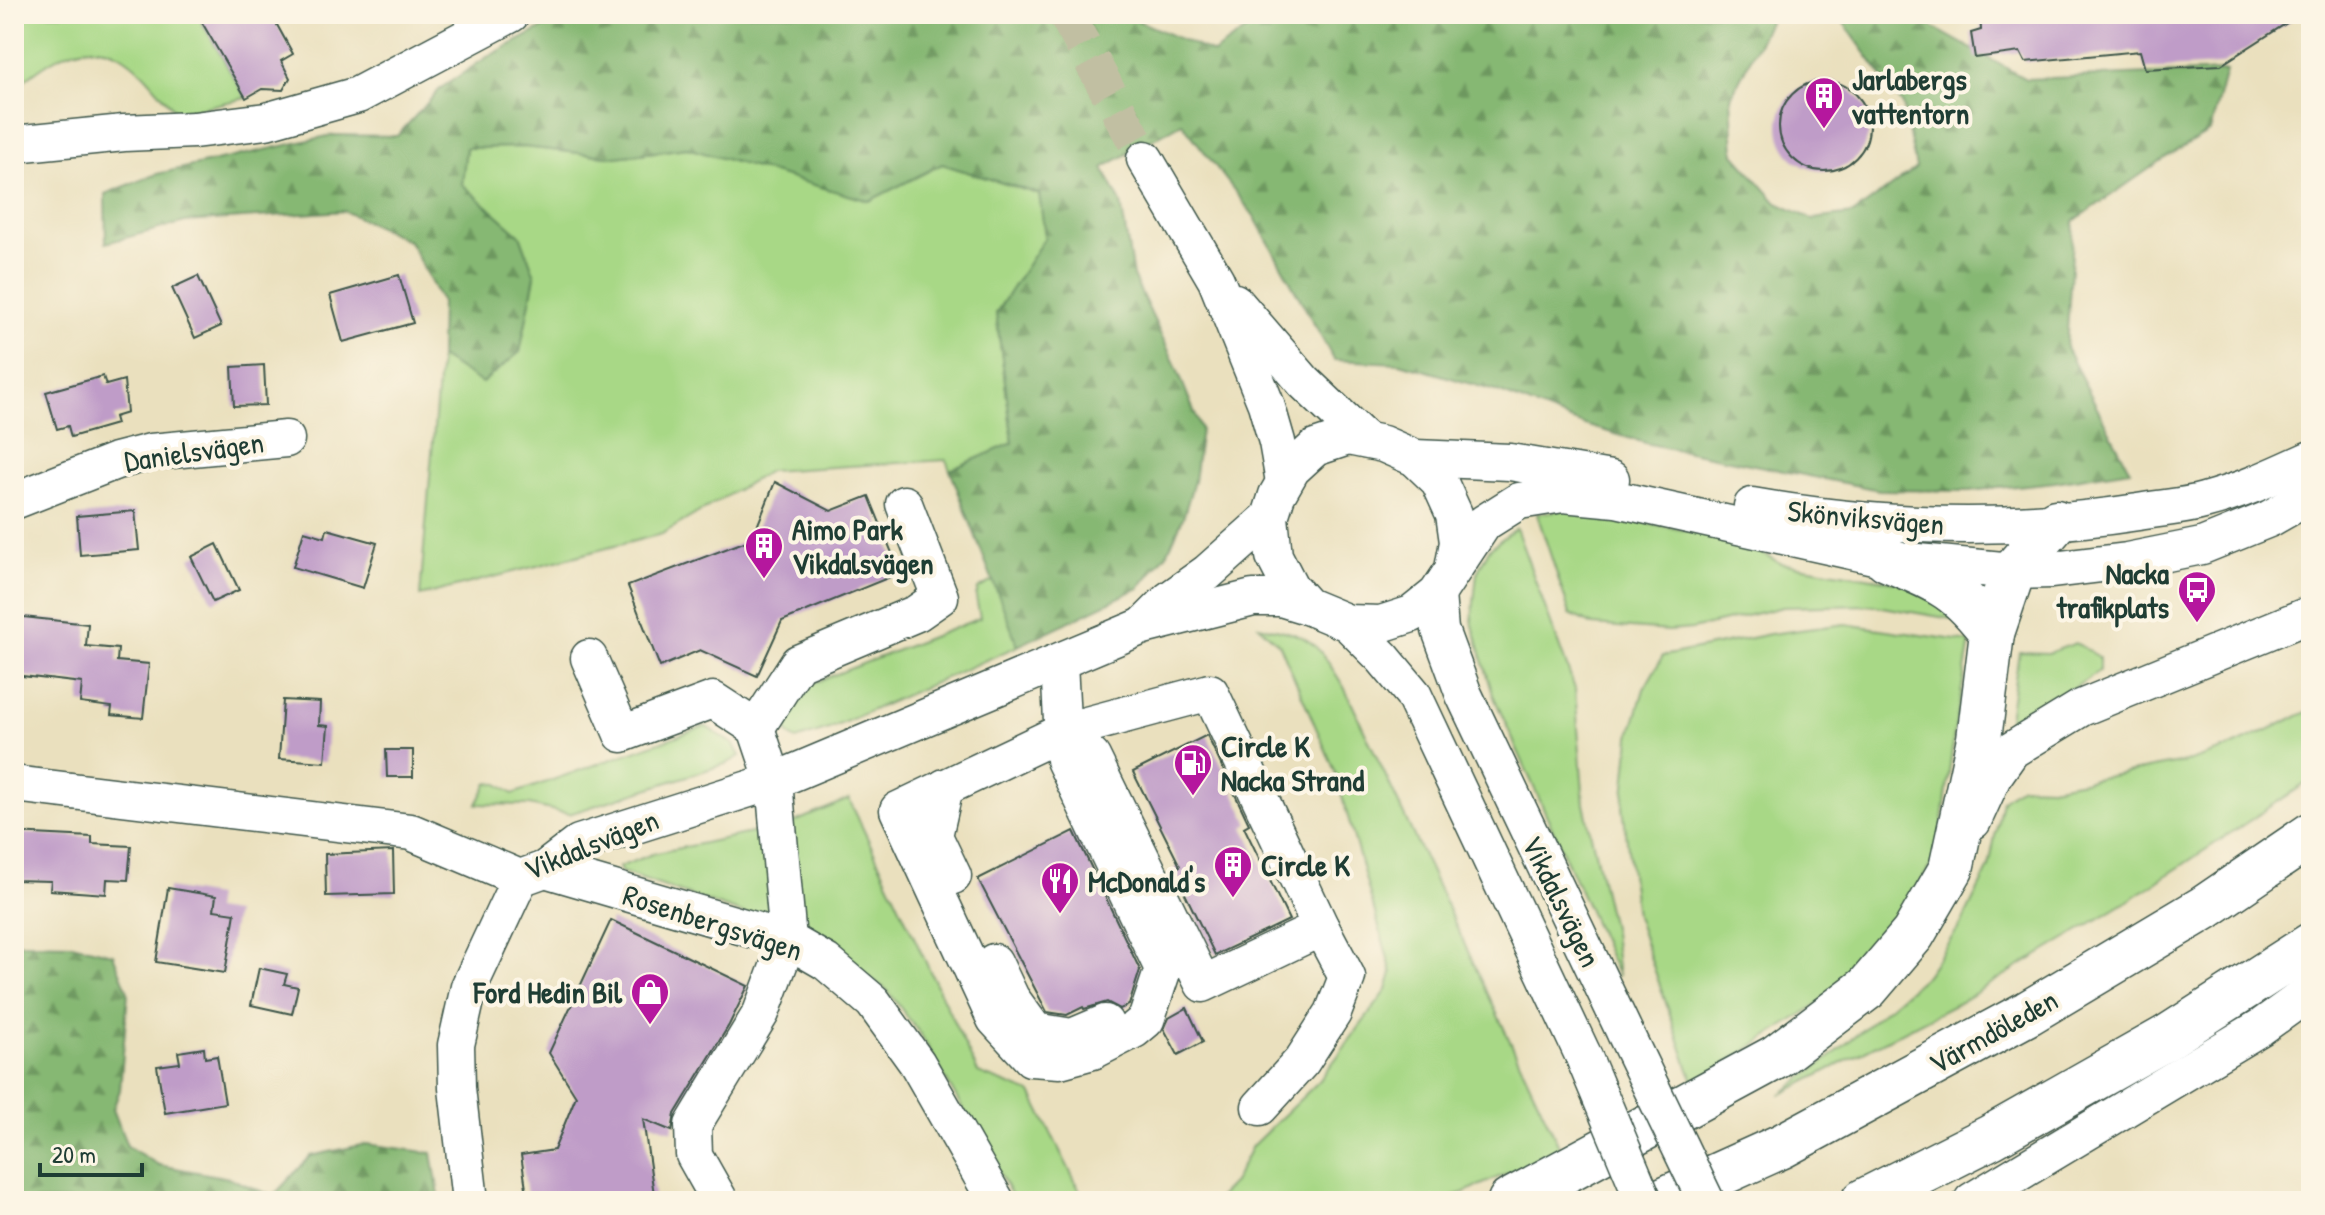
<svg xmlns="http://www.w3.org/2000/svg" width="2325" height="1215" font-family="'Patrick Hand',sans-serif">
	<defs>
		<pattern id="forest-firs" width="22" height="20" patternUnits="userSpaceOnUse" patternTransform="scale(2)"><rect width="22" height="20" fill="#86b873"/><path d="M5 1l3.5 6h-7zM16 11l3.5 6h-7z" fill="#6d975f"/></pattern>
	</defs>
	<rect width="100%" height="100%" fill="#fcf5e5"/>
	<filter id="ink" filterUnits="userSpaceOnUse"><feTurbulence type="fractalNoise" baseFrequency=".0125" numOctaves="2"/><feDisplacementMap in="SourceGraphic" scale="16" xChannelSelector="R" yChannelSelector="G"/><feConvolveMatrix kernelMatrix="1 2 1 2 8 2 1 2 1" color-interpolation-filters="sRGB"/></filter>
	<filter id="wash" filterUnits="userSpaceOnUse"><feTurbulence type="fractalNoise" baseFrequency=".006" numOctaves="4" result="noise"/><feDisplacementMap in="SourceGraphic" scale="32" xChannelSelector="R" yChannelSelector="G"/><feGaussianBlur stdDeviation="1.8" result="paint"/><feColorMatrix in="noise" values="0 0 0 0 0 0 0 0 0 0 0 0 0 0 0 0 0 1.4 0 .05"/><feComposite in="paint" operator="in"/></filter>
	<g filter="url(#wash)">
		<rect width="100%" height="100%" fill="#eae0be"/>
		<g fill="#a8d886" stroke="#648a5d" stroke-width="2">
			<path d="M 14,14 L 197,14 L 246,98 L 177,113 C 160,94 143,68 120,55 C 84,35 47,61 20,84 L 19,120 L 14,120 Z"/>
			<polygon points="523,147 616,157 687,148 869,201 942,164 1040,195 1046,237 996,313 1013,443 950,470 946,460 769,471 662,534 420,596 440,357 481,382 520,352 535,276 520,235 462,184 466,148"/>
			<polygon points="1574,508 1742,542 1780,563 1909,584 1969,622 1871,605 1783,607 1692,629 1669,631 1593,625 1570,614 1537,514"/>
			<polygon points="1516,528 1575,689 1584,804 1613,932 1618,976 1493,695 1472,622 1477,573 1489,549"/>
			<polygon points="994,580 1018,646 829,729 796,740 789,735 782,722 793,701 793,691 980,618 976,597 978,589"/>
			<polygon points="1845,624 1970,642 1954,734 1939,852 1891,929 1818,1004 1694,1084 1636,916 1623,807 1630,737 1644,689 1663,656 1770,634"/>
			<path d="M 1259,626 C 1313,635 1315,641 1344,687 L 1561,1150 L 1444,1201 L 1215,1201 L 1233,1183 L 1252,1146 L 1319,1081 L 1387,990 L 1392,973 L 1335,771 L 1280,645 Z"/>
			<path d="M 2076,643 L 2099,657 L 2099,671 C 2068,691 2040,716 2007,732 L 2019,652 L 2048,653 Z"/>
			<polygon points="2311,710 2311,780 2128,901 1962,1001 1780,1095 1833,1055 1926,975 1962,923 1989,867 2002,800 2021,786 2051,787 2190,761 2229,748"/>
			<polygon points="705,726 734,745 740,756 728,763 569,814 529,805 477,804 488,783 498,784 513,794"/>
			<polygon points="849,799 978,1073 1031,1093 1085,1201 1015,1201 921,1035 887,990 799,928 790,824"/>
			<polygon points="760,831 770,834 771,923 621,872 619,867 652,854"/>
		</g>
		<g fill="url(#forest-firs)" stroke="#527a54" stroke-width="2">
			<polygon points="569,14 1132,14 1134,19 1213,53 1269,14 1768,14 1771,18 1731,97 1734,154 1777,203 1812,219 1853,214 1916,168 1903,105 1841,19 1847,14 1909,14 2026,79 2226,71 2210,131 2165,158 2074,221 2066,348 2130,470 2055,482 1969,491 1879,490 1649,444 1578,423 1495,391 1400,363 1334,360 1254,216 1182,123 1103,168 1121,203 1133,276 1175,364 1201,429 1194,481 1183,518 1168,552 1139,588 1018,646 950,470 1013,443 996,313 1045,237 1039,194 942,164 869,201 687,148 616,157 523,147 466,148 462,184 520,235 535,276 520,352 482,383 440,357 441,301 409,241 344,211 185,222 106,243 105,194 157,174 332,135 397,136 441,88 487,57"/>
			<polygon points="14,943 72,944 113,954 128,992 120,1090 113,1109 127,1146 159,1165 229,1178 273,1196 311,1156 366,1144 432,1153 440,1201 14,1201"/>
		</g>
		<g id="blocks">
			<g fill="#bf9cc8">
				<polygon points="197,14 271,14 293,54 281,61 290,78 283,90 262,89 246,98"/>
				<polygon points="1980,14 2301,14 2221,65 2145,69 2140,51 2025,62 2020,52 1975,58 1971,33 1981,30"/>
				<circle cx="1824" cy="126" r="45"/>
				<polygon points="399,275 413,323 343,342 330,295"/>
				<polygon points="198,276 221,326 195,338 172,288"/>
				<polygon points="264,365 266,405 234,406 232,367"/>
				<polygon points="103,376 106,385 124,380 127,413 114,417 116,424 71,437 68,426 57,429 46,392"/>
				<polygon points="775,482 831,511 869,496 900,573 782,621 757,676 700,650 660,667 628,586 752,539"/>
				<polygon points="135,511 139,550 80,555 77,516"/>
				<polygon points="327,529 377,543 363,588 293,567 304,531 325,537"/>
				<polygon points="217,544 239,590 213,602 191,557"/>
				<polygon points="14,616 88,624 86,646 118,649 117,661 149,664 143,718 111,715 112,707 80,703 82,683 14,675"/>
				<polygon points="283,700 320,702 319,725 328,726 325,762 279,759"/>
				<polygon points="1207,735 1249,824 1244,827 1289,920 1215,955 1173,869 1180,866 1133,772"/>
				<polygon points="386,750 413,750 413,777 387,777"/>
				<polygon points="1074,831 1140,970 1129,1005 1120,1009 1107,1002 1084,1009 1083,1007 1067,1015 1047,1012 978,879"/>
				<polygon points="14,833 92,837 92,844 131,846 128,880 107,879 106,894 50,890 51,881 14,880"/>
				<polygon points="393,851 394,894 326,896 325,854"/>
				<polygon points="168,888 216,896 214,910 235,913 225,973 156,962"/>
				<polygon points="611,920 748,986 729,1025 675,1114 672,1131 643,1119 655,1201 528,1201 521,1155 554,1150 576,1096 549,1053"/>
				<polygon points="259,968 287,974 284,984 298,987 292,1014 251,1005"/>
				<polygon points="1187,1008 1203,1042 1178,1055 1164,1029 1169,1018"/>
				<polygon points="204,1048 205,1058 217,1056 225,1103 165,1113 157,1066 180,1063 178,1052"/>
			</g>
		</g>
	</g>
	<g filter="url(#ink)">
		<use href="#blocks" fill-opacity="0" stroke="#3d5549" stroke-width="2"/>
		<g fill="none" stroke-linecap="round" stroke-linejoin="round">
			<polyline stroke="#c1bfa2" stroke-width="36" stroke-dasharray="36 18" stroke-linecap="butt" points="1066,14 1145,159"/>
			<g stroke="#3d5549" stroke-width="39">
				<g id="minor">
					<polyline points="14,144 124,133 194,130 266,121 358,95 511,14"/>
					<polyline points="1145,159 1216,280 1266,404 1277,442 1284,482"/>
					<polyline points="1235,302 1304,382 1365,440"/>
					<polyline points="1415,458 1510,462 1611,479"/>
					<polyline points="14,501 116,461 151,452 286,439"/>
					<path d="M 1752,506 C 1879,528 2010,532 2138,512 C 2160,508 2183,507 2204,501 C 2242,491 2276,475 2311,459"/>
					<polyline points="1453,569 1458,542 1454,514 1439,481 1415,458 1383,444 1348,437 1315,448 1292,469 1277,495 1270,517 1274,556 1290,587 1307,606 1348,623 1381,624 1412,614 1437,594 1484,523 1519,501 1563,494 1616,499 1887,559 2013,571 2052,570 2127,561 2202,546 2269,519 2311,495"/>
					<polyline points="1437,594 1440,630 1464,695 1625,1033"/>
					<polyline points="1348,623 1383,658 1413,694 1583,1055"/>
					<polyline points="1144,625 1169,600 1207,573 1270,517"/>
					<polyline points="589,658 622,734 713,700 756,728 798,663 917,613 940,597 904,504"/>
					<polyline points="1059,663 1064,760 1163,969 1146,1020 1134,1030 1093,1051 1060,1060 1031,1058 995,1019 898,810 1064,731 1210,692 1321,928 1203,984 1092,757 1064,731"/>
					<polyline points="14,784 411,832 520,878 545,869 579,843 774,781 1143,626 1253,598 1281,598 1307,606"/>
					<polyline points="945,787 934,836 953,876"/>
					<polyline points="1973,821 1993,777 2012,750 2081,708 2311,614"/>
					<polyline points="545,869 788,940 826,962 873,1002 917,1063 996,1201"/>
					<polyline points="994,962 1011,998 1035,1031 1072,1037 1105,1023"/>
					<polyline points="1260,1107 1302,1061 1333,1013 1347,977 1321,928"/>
					<polyline points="470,1201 457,1088 456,1045 469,987 520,878"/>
					<polyline points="720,1201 694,1155 693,1125 761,1013 788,940 774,781 756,728"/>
					<polyline points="1972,1201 2261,1027 2311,991"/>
				</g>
			</g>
			<g stroke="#3d5549" stroke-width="47">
				<g id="highway">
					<polyline points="1992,633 2013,571 2056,522"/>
					<path d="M 1510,1201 L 1776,1057 L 1867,988 L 1913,934 L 1951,869 L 1979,739 L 1992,633 C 1956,586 1939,581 1887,559"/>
					<polyline points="1660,1201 1782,1146 2028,1013 2204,908 2311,835"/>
					<polyline points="1864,1201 1991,1137 2166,1038 2311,945"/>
				</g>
			</g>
			<use href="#minor" stroke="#fff" stroke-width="36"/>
			<use href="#highway" stroke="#fff" stroke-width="44"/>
			<g stroke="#3d5549" stroke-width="39" stroke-linecap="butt">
				<g id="minor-bridge">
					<polyline points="1625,1033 1706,1201"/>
					<polyline points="1583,1055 1644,1201"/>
				</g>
			</g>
			<use href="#minor-bridge" stroke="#fff" stroke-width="36"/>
		</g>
	</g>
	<defs>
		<g id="building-pin" transform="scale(2)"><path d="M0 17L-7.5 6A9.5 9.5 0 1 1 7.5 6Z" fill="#b5179e" stroke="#fcf5e5"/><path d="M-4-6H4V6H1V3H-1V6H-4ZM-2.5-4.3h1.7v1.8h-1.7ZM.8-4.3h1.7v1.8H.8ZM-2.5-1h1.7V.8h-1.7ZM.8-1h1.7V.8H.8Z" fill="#fff"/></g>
		<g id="bus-pin" transform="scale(2)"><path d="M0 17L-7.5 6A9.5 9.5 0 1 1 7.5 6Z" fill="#b5179e" stroke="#fcf5e5"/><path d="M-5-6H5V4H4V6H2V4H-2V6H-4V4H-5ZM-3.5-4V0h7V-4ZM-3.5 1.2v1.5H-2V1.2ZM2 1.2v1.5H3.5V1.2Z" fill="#fff"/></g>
		<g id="fuel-pin" transform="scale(2)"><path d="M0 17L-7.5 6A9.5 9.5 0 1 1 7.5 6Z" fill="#b5179e" stroke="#fcf5e5"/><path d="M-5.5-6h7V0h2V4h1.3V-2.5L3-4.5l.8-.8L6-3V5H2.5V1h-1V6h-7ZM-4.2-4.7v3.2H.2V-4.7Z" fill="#fff"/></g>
		<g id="restaurant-pin" transform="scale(2)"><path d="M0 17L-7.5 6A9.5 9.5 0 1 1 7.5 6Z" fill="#b5179e" stroke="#fcf5e5"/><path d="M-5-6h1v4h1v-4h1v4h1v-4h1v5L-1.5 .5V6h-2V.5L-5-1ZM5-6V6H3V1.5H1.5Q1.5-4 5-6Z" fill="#fff"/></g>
		<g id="shop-pin" transform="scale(2)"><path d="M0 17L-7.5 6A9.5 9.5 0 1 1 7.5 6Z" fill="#b5179e" stroke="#fcf5e5"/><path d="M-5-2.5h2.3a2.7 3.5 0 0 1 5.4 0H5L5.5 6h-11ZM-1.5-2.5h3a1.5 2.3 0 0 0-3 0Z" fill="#fff"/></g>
	</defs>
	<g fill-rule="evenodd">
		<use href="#building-pin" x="1824" y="96"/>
		<use href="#building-pin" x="764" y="546"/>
		<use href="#bus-pin" x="2197" y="590"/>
		<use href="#fuel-pin" x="1193" y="763"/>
		<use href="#building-pin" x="1233" y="865"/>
		<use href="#restaurant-pin" x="1060" y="881"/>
		<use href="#shop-pin" x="650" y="992"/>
	</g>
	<g text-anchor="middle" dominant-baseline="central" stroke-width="8" stroke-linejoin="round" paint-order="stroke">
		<g font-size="30" font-weight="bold" fill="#1f3d34" stroke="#fcf5e5" text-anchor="start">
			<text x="1852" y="79">Jarlabergs<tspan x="1852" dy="34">vattentorn</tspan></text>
			<text x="792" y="529">Aimo Park<tspan x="792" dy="34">Vikdalsvägen</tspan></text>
			<text x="2169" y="573" text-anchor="end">Nacka<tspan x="2169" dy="34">trafikplats</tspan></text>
			<text x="1221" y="746">Circle K<tspan x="1221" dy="34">Nacka Strand</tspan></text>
			<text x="1261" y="865">Circle K</text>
			<text x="1088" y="881">McDonald's</text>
			<text x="622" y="992" text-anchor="end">Ford Hedin Bil</text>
		</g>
		<g font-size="30" fill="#1f3d34" stroke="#fcf5e5">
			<text transform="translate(194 451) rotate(-8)">Danielsvägen</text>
			<text transform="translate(1866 517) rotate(5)">Skönviksvägen</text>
			<text transform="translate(591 844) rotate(-22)">Vikdalsvägen</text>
			<text transform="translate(1562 901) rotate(64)">Vikdalsvägen</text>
			<text transform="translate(713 922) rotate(18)">Rosenbergsvägen</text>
			<text transform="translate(1993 1031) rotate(-29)">Värmdöleden</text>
		</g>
	</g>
	<rect width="2325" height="1215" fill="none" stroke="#fcf5e5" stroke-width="48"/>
	<path d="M40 1163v12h102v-12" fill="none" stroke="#1f3d34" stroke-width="4"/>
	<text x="52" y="1163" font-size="24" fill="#1f3d34" stroke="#fcf5e5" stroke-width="6" paint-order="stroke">20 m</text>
</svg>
